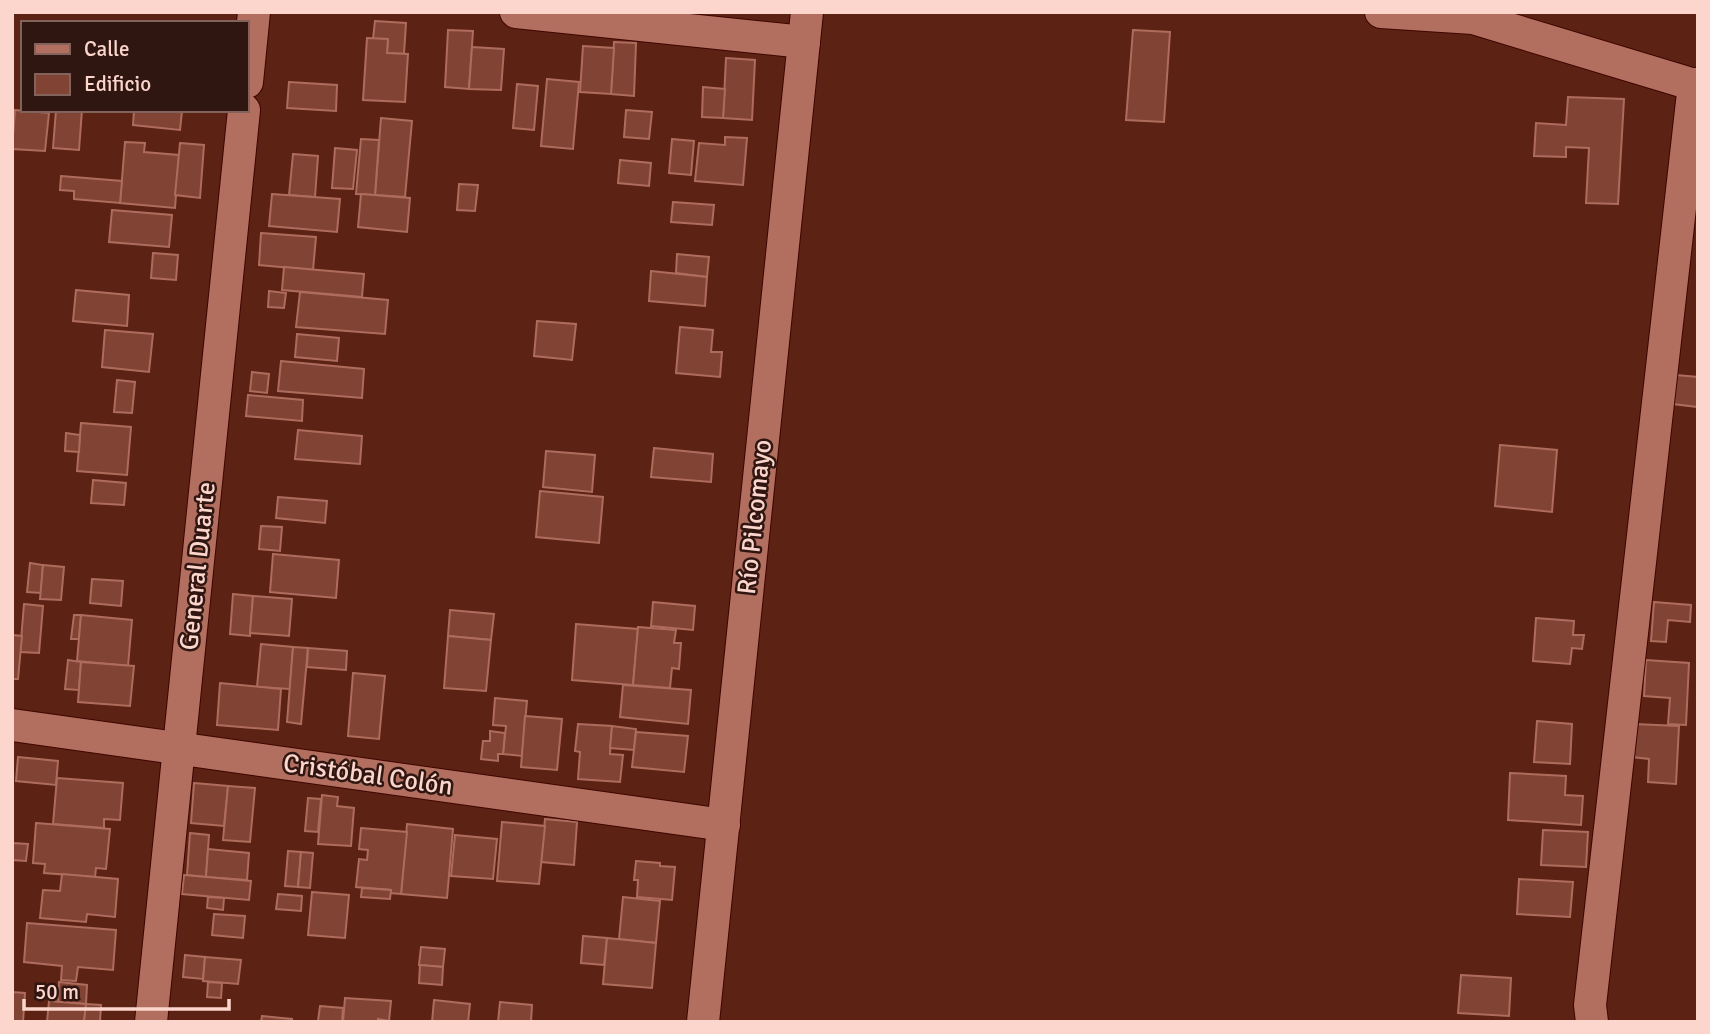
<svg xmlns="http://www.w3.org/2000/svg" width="1710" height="1034" font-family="Signika,sans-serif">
	<rect width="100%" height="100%" fill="#5c2214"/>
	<g fill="#814334" stroke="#ae6c5c" stroke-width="2">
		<polygon points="375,21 406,23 404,54 387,53 388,39 373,39"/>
		<polygon points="448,30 473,31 469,89 445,87"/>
		<polygon points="1133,30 1170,32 1164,122 1126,120"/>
		<polygon points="367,38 388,39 387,53 408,54 405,102 363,100"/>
		<polygon points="614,42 636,43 634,96 611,94"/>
		<polygon points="583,46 614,48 611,94 580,92"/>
		<polygon points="472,47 504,49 501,90 469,89"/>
		<polygon points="726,58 755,60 752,120 723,118"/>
		<polygon points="547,79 579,82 573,149 541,146"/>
		<polygon points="289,82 337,85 336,111 287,108"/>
		<polygon points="517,84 538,86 534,130 513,128"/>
		<polygon points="703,87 725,89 723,118 702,117"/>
		<polygon points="1568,97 1624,99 1618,204 1586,203 1589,148 1566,147 1566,157 1534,156 1536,123 1566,125"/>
		<polygon points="15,110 49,113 45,151 12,149"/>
		<polygon points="56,110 82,110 79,150 53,148"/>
		<polygon points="134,110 182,111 180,130 133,125"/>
		<polygon points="626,110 652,112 649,139 624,137"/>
		<polygon points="381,118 412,121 405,197 375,195"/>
		<polygon points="725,137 747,138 743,185 695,181 699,143 725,145"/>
		<polygon points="361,139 379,140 375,195 356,194"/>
		<polygon points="672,139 694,141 691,175 669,173"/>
		<polygon points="125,142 145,143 144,152 179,155 175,208 120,203"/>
		<polygon points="180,143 204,145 200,198 175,195"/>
		<polygon points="335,148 357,150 353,189 332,188"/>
		<polygon points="293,154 318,156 315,197 289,195"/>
		<polygon points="620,160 651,163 649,186 618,183"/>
		<polygon points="61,176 122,181 120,203 74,199 74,191 60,190"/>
		<polygon points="459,184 478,185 475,211 457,210"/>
		<polygon points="272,194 340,199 337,232 269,226"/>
		<polygon points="361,194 410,198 407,232 358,227"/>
		<polygon points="673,202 714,205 712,225 671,222"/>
		<polygon points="112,210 172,215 169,247 109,242"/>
		<polygon points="261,233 316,237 313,270 259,265"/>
		<polygon points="153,253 178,255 176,280 151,278"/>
		<polygon points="677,254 709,257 707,277 676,273"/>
		<polygon points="284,267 364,274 362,297 282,290"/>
		<polygon points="651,271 707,277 705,306 649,301"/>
		<polygon points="76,290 129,295 127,326 73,321"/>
		<polygon points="269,291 286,293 284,308 268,307"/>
		<polygon points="300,292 388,300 385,334 296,327"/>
		<polygon points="537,321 576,324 572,360 534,356"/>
		<polygon points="680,327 713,330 711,352 722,352 720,377 676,373"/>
		<polygon points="105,330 153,334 149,372 102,367"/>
		<polygon points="297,334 339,338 337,361 295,357"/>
		<polygon points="281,361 364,369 362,398 278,391"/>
		<polygon points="252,372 269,374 267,393 250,391"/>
		<polygon points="1676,375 1698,377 1698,407 1673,404"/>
		<polygon points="117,380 135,382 132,413 114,412"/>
		<polygon points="248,395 303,400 302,421 246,416"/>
		<polygon points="81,423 131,427 127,475 77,471"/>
		<polygon points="298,430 362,436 360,464 295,459"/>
		<polygon points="66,433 80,435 79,452 65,451"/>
		<polygon points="1500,445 1557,450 1552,512 1495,506"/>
		<polygon points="654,448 713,454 711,482 651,477"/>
		<polygon points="546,451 595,455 592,492 543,487"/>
		<polygon points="93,480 126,483 124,505 91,503"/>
		<polygon points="540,491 603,497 599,543 536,537"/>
		<polygon points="278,497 327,501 325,523 276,518"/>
		<polygon points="261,526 282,527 280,551 259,549"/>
		<polygon points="273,554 339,560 336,598 270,592"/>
		<polygon points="30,563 43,565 41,593 27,592"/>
		<polygon points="43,565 64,567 61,600 40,599"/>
		<polygon points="92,579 123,581 121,606 90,603"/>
		<polygon points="233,594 253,596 250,636 230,634"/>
		<polygon points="253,596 292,599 289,636 250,633"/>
		<polygon points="653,602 695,606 693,630 651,626"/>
		<polygon points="1654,602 1691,605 1690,622 1668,620 1666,642 1651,641"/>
		<polygon points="24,604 43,606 39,653 20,652"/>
		<polygon points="450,610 494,614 491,640 448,636"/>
		<polygon points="74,615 81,615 79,639 71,639"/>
		<polygon points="81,615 132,620 128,666 77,661"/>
		<polygon points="1536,618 1574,621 1573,635 1584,635 1582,649 1572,648 1570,664 1533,661"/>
		<polygon points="576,624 638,629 633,685 572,680"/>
		<polygon points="638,627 676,630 674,643 681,643 679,669 672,668 670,688 633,685"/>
		<polygon points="12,635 22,636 18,679 12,679"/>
		<polygon points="448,636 491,640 486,691 444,688"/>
		<polygon points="261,644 293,647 290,689 257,687"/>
		<polygon points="293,647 308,648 301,724 287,722"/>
		<polygon points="308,648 347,651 346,670 307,667"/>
		<polygon points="68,660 81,662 79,690 65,689"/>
		<polygon points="1646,660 1689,663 1686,725 1668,724 1670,698 1644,696"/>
		<polygon points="81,662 134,666 130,706 78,702"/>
		<polygon points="353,673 385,676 379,739 348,736"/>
		<polygon points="220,683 281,689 278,730 217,725"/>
		<polygon points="623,685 691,690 688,724 620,717"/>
		<polygon points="495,698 527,701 522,756 503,754 506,726 493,725"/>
		<polygon points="525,716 562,719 557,770 521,767"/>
		<polygon points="1537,721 1572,724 1570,764 1534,762"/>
		<polygon points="578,724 612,726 610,754 623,755 620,782 578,779 580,752 575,751"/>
		<polygon points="1634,724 1679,726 1676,784 1648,782 1649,759 1632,757"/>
		<polygon points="612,726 636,729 634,750 610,748"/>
		<polygon points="490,731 505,733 503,754 498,754 498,761 481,759 483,741 490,741"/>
		<polygon points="636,732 688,736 684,772 632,767"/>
		<polygon points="18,757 58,761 56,785 16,781"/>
		<polygon points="1510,773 1566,776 1565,795 1583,796 1581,825 1508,820"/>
		<polygon points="57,778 123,783 120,820 104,819 104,828 53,824"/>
		<polygon points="194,783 228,786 224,826 191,823"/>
		<polygon points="228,786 255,788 250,842 223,840"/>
		<polygon points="322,795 338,797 337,806 354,808 351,846 318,844"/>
		<polygon points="308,798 321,799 318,832 305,831"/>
		<polygon points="545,819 577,822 574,865 541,862"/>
		<polygon points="502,822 545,826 539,884 497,881"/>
		<polygon points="36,823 110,829 106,869 96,868 95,877 44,873 45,864 33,863"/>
		<polygon points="407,824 453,829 447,898 401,894"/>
		<polygon points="361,828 407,832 401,894 390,893 391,890 356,887 359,859 367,860 368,850 359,849"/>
		<polygon points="1543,830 1588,832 1586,867 1541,865"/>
		<polygon points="190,833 209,835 206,877 187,875"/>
		<polygon points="455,835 497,839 493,879 451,876"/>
		<polygon points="12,843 28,844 26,861 12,860"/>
		<polygon points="208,849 249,853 247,880 206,877"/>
		<polygon points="288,851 301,852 298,887 285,886"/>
		<polygon points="301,852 313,853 310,888 298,887"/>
		<polygon points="636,861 660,863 660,866 675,867 672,900 637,897 638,880 634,880"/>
		<polygon points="62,874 118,879 115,917 87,914 86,922 40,918 43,890 60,891"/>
		<polygon points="184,875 251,881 249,900 182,894"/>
		<polygon points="1519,879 1573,882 1570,917 1517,914"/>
		<polygon points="362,888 391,890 390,899 361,897"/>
		<polygon points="312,892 349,895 345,938 308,935"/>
		<polygon points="278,894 302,896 301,911 276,909"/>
		<polygon points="208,897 224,898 223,910 207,908"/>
		<polygon points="623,897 660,901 656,943 619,939"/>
		<polygon points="214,914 245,916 243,938 212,935"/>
		<polygon points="27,923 116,930 113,970 78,967 76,981 61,980 62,966 24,962"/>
		<polygon points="583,936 607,938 604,965 581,963"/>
		<polygon points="607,938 656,943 652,988 603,984"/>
		<polygon points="421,947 445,949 443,967 419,965"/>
		<polygon points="185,955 205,957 203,979 183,977"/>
		<polygon points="205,957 241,960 238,984 203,981"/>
		<polygon points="420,965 443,967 442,985 419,983"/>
		<polygon points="1461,975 1511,978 1509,1016 1458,1013"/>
		<polygon points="59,982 87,985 86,1004 58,1002"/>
		<polygon points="208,982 222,983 221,998 207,997"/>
		<polygon points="12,992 25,993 23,1022 12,1022"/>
		<polygon points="345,998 391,1001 389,1021 378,1019 378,1022 343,1022"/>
		<polygon points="434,1000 470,1004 468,1022 432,1022"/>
		<polygon points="49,1001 86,1004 84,1022 47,1022"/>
		<polygon points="500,1002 532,1005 531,1022 498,1022"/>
		<polygon points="86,1004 101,1005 100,1022 84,1022"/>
		<polygon points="320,1006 343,1008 342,1022 318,1021"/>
		<polygon points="262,1016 292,1019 292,1022 261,1022"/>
	</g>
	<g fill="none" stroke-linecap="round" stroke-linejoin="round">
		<g stroke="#3f0500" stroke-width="34">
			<g id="minor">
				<polyline points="516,12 804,42"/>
				<polyline points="1381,12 1473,18 1698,86"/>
				<polyline points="247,82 254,12"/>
				<polyline points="12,725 724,825"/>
				<polyline points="151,1022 244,110"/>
				<polyline points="703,1022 807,12"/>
				<polyline points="1592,1022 1590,1005 1694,84"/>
			</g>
		</g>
		<use href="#minor" stroke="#b26f5f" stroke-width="32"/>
	</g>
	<g text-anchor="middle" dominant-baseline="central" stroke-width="5" stroke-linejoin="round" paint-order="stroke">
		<g font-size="26" fill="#fcd6cd" stroke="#301610">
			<text transform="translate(755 517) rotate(-84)">Río Pilcomayo</text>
			<text transform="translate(198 566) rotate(-84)">General Duarte</text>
			<text transform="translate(368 775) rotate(8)">Cristóbal Colón</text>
		</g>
	</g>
	<rect width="1710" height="1034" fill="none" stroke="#fcd6cd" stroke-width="28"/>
	<rect x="21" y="21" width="228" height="91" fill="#301610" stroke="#82635c" stroke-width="2"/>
	<rect x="35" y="44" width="35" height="10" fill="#b26f5f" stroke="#82635c" stroke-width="2"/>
	<text x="84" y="56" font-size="21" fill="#fcd6cd">Calle</text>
	<rect x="35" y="74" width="35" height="21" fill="#814334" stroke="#82635c" stroke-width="2"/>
	<text x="84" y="91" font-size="21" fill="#fcd6cd">Edificio</text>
	<path d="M24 999v10h205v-10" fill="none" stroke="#fcd6cd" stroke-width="3.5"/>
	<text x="35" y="999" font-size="21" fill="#fcd6cd" stroke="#301610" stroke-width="5" paint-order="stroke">50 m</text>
</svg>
